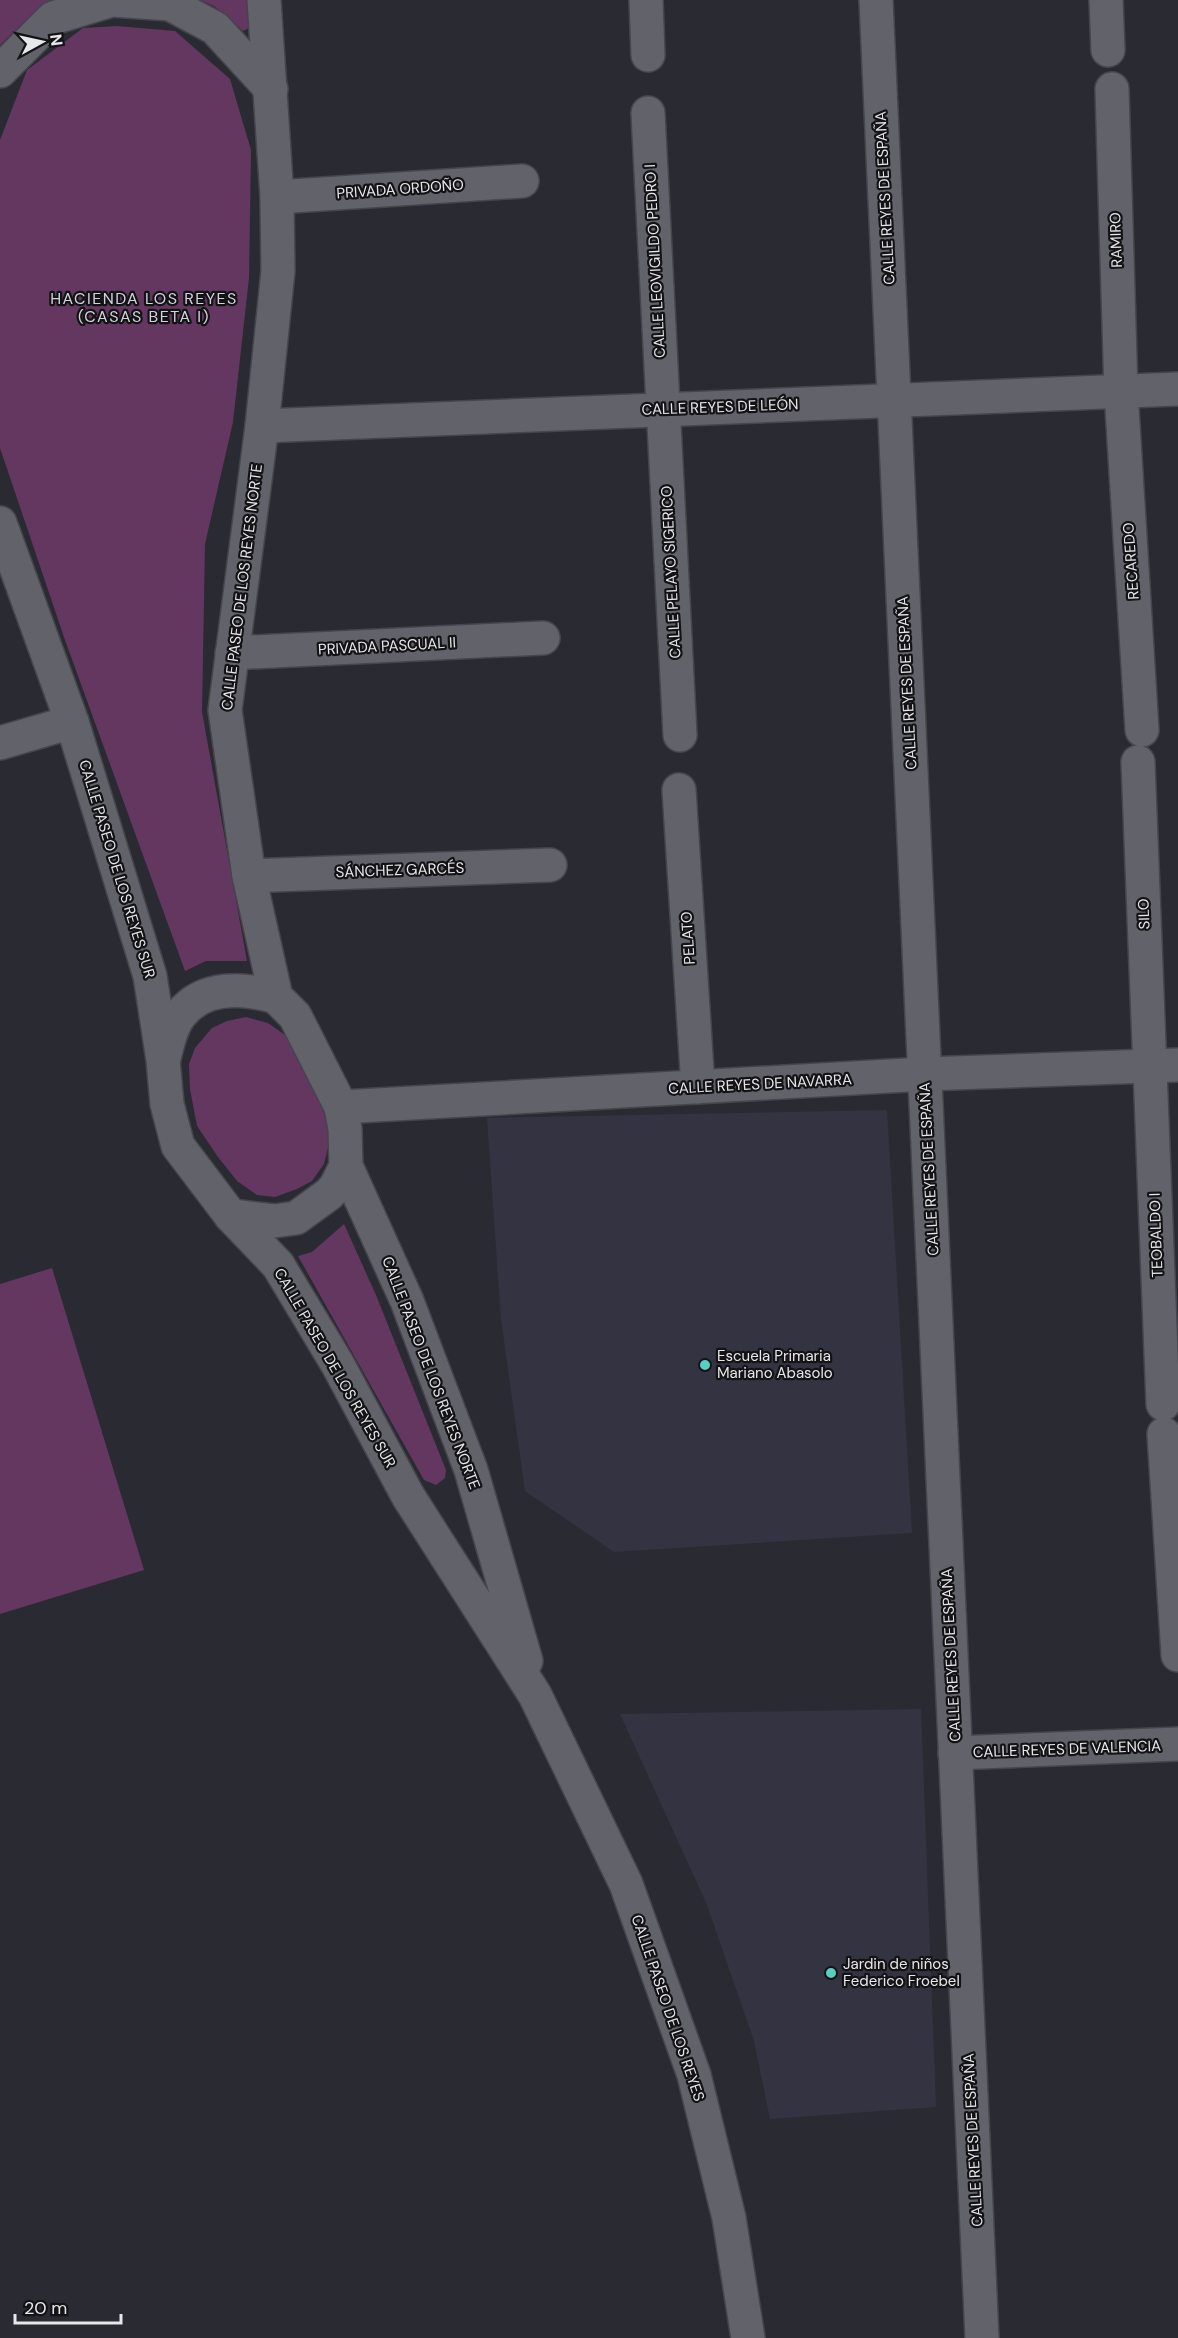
<svg xmlns="http://www.w3.org/2000/svg" width="1178" height="2338" font-family="'DM Sans',sans-serif">
	<rect width="100%" height="100%" fill="#2a2a32"/>
	<g fill="#343341">
		<polygon points="887,1110 912,1533 614,1552 525,1491 501,1319 487,1118"/>
		<polygon points="921,1709 936,2107 770,2119 754,2041 707,1905 620,1714"/>
	</g>
	<g fill="#633760">
		<polygon points="0,0 58,0 26,20 0,45"/>
		<polygon points="200,0 250,0 251,27 243,31 214,6"/>
		<polygon points="117,26 175,31 230,79 251,150 249,278 233,422 205,544 202,712 247,961 206,961 185,971 65,640 0,448 0,140 27,70 83,28"/>
		<polygon points="246,1017 268,1023 285,1035 327,1106 329,1143 324,1164 312,1181 297,1189 275,1197 257,1195 237,1181 218,1157 197,1126 190,1089 189,1064 195,1048 212,1028 227,1021"/>
		<polygon points="344,1224 376,1295 446,1470 445,1478 436,1485 424,1480 298,1256 312,1252"/>
		<polygon points="52,1268 144,1570 0,1614 0,1284"/>
	</g>
	<g fill="none" stroke-linecap="round" stroke-linejoin="round">
		<g stroke="#46454c" stroke-width="36">
			<g id="minor">
				<polyline points="264,0 277,197 278,271 262,426 225,710 249,876 276,997 295,1016 341,1107 345,1129 346,1166 407,1301 471,1470 526,1661"/>
				<polyline points="646,0 648,55"/>
				<polyline points="876,0 982,2338"/>
				<polyline points="1106,0 1108,50"/>
				<polyline points="0,71 53,18 112,0 170,4 215,28 271,89"/>
				<polyline points="1112,89 1121,392 1142,730"/>
				<polyline points="648,113 680,735"/>
				<polyline points="277,197 522,181"/>
				<polyline points="262,426 1178,389"/>
				<polyline points="0,523 72,722 150,976 163,1060 167,1104 178,1146 231,1216 278,1265 338,1365 408,1496 535,1695 626,1884 694,2075 729,2218 748,2338"/>
				<polyline points="232,653 543,638"/>
				<polyline points="0,743 72,722"/>
				<polyline points="1138,762 1163,1404"/>
				<polyline points="679,790 698,1087"/>
				<polyline points="249,876 550,865"/>
				<path d="M 164,1058 C 168,1043 171,1026 181,1014 C 204,985 244,988 276,997"/>
				<polyline points="341,1107 925,1074 1178,1065"/>
				<polyline points="231,1216 274,1221 296,1218 329,1194 336,1186 346,1166"/>
				<polyline points="1164,1434 1178,1655"/>
				<polyline points="955,1753 1178,1744"/>
			</g>
		</g>
		<use href="#minor" stroke="#62626b" stroke-width="33"/>
	</g>
	<g fill="#56cec3" stroke="#131316" stroke-width="2">
		<circle cx="705" cy="1365" r="6"/>
		<circle cx="831" cy="1973" r="6"/>
	</g>
	<g text-anchor="middle" dominant-baseline="central" stroke-width="4.5" stroke-linejoin="round" paint-order="stroke">
		<g font-size="15" fill="#e6e6eb" stroke="#131316">
			<text transform="translate(400 189) rotate(-4)">PRIVADA ORDOÑO</text>
			<text transform="translate(885 198) rotate(-93)">CALLE REYES DE ESPAÑA</text>
			<text transform="translate(1116 240) rotate(-92)">RAMIRO</text>
			<text transform="translate(655 261) rotate(-93)">CALLE LEOVIGILDO PEDRO I</text>
			<text transform="translate(720 407) rotate(-2)">CALLE REYES DE LEÓN</text>
			<text transform="translate(1131 561) rotate(-94)">RECAREDO</text>
			<text transform="translate(671 572) rotate(-93)">CALLE PELAYO SIGERICO</text>
			<text transform="translate(242 587) rotate(-83)">CALLE PASEO DE LOS REYES NORTE</text>
			<text transform="translate(387 646) rotate(-3)">PRIVADA PASCUAL II</text>
			<text transform="translate(907 683) rotate(-93)">CALLE REYES DE ESPAÑA</text>
			<text transform="translate(117 869) rotate(73)">CALLE PASEO DE LOS REYES SUR</text>
			<text transform="translate(400 870) rotate(-2)">SÁNCHEZ GARCÉS</text>
			<text transform="translate(1144 914) rotate(-92)">SILO</text>
			<text transform="translate(688 938) rotate(-94)">PELATO</text>
			<text transform="translate(760 1084) rotate(-3)">CALLE REYES DE NAVARRA</text>
			<text transform="translate(929 1169) rotate(-93)">CALLE REYES DE ESPAÑA</text>
			<text transform="translate(1156 1235) rotate(-92)">TEOBALDO I</text>
			<text transform="translate(335 1368) rotate(60)">CALLE PASEO DE LOS REYES SUR</text>
			<text transform="translate(431 1373) rotate(69)">CALLE PASEO DE LOS REYES NORTE</text>
			<text transform="translate(951 1655) rotate(-93)">CALLE REYES DE ESPAÑA</text>
			<text transform="translate(1067 1749) rotate(-2)">CALLE REYES DE VALENCIA</text>
			<text transform="translate(668 2008) rotate(71)">CALLE PASEO DE LOS REYES</text>
			<text transform="translate(973 2140) rotate(-93)">CALLE REYES DE ESPAÑA</text>
		</g>
		<g font-size="15" fill="#e6e6eb" stroke="#131316" text-anchor="start">
			<text x="717" y="1356">Escuela Primaria<tspan x="717" dy="17">Mariano Abasolo</tspan></text>
			<text x="843" y="1964">Jardin de niños<tspan x="843" dy="17">Federico Froebel</tspan></text>
		</g>
		<g font-size="16" letter-spacing="1.5" fill="#d3d3dd" stroke="#131316">
			<text x="144" y="298">HACIENDA LOS REYES<tspan x="144" dy="18">(CASAS BETA I)</tspan></text>
		</g>
	</g>
	<g transform="translate(42 42) rotate(82)" stroke="#131316" stroke-width="4.5" paint-order="stroke">
	<path d="M0-4.5L10 22L0 15L-10 22Z" fill="#e6e6eb"/>
	<text y="-9" font-size="16" font-weight="bold" text-anchor="middle" fill="#e6e6eb">N</text>
	</g>
	<path d="M15 2314v9h106v-9" fill="none" stroke="#e6e6eb" stroke-width="3"/>
	<text x="24" y="2314" font-size="18" fill="#e6e6eb" stroke="#131316" stroke-width="4.5" paint-order="stroke">20 m</text>
</svg>
